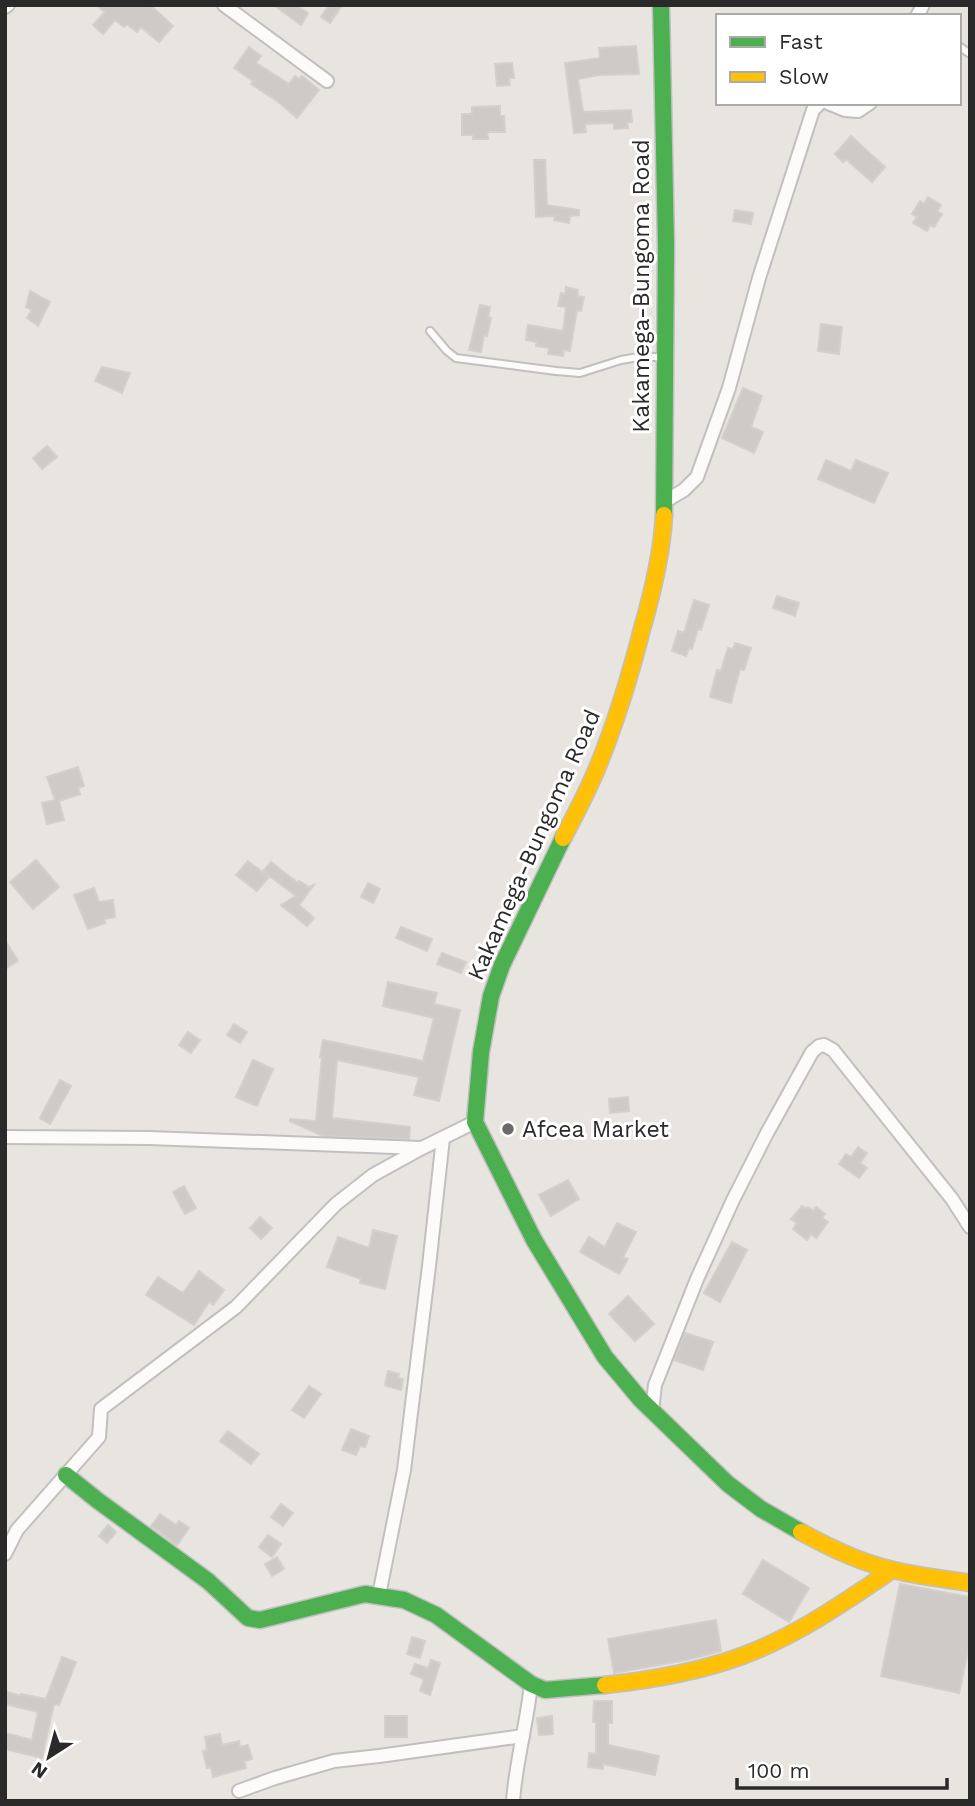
<svg xmlns="http://www.w3.org/2000/svg" width="975" height="1806" font-family="'Work Sans',sans-serif">
	<rect width="100%" height="100%" fill="#e8e4e0"/>
	<g fill="#cdcac7" stroke="#d3d0cc" stroke-width="2">
		<polygon points="96,5 150,5 173,26 159,42 141,27 137,32 127,24 124,27 115,20 103,34 93,25 105,12"/>
		<polygon points="274,5 295,5 308,13 301,25"/>
		<polygon points="329,5 342,5 330,23 321,17"/>
		<polygon points="636,46 639,74 598,75 578,79 583,112 631,110 632,122 627,122 628,128 614,129 614,123 585,124 586,132 574,133 565,63 600,58 599,48"/>
		<polygon points="249,47 261,56 256,63 289,84 295,76 299,79 302,76 319,90 297,118 281,104 251,84 253,81 234,68"/>
		<polygon points="512,63 514,78 509,78 510,85 497,86 495,64"/>
		<polygon points="500,106 500,116 504,116 505,132 487,132 488,139 473,139 473,135 462,135 462,114 472,114 472,107"/>
		<polygon points="851,136 885,167 872,182 846,159 843,162 835,154"/>
		<polygon points="534,160 545,160 547,205 579,210 579,215 570,216 569,223 554,220 555,216 536,217"/>
		<polygon points="928,197 941,205 937,211 942,214 934,227 930,225 927,231 913,223 917,217 912,214 920,201 924,204"/>
		<polygon points="735,210 753,213 751,224 733,221"/>
		<polygon points="566,287 578,290 577,296 584,297 581,311 577,310 570,351 564,350 563,356 548,354 549,348 536,346 537,342 526,340 528,325 563,331 566,307 558,306 561,293 565,294"/>
		<polygon points="30,291 50,302 38,326 27,318 32,310 26,307"/>
		<polygon points="480,305 490,307 488,317 491,318 487,336 484,335 481,352 469,350"/>
		<polygon points="821,324 842,327 839,354 818,351"/>
		<polygon points="102,367 130,373 122,393 95,381"/>
		<polygon points="743,388 762,396 751,427 763,432 754,453 722,438"/>
		<polygon points="47,446 57,457 42,469 33,458"/>
		<polygon points="826,460 851,471 856,460 888,473 874,503 818,479"/>
		<polygon points="777,596 799,603 795,616 773,608"/>
		<polygon points="694,600 709,605 701,630 698,629 692,649 689,648 686,656 672,651 678,631 684,633"/>
		<polygon points="735,643 751,648 744,670 740,669 731,703 710,697 717,670 721,671 728,648 733,649"/>
		<polygon points="78,767 84,786 78,788 80,794 59,801 64,820 47,824 42,803 55,800 47,777"/>
		<polygon points="36,860 59,887 33,909 10,882"/>
		<polygon points="248,861 269,877 257,891 236,875"/>
		<polygon points="271,862 298,883 299,881 309,887 314,885 299,905 314,918 307,926 281,905 296,896 263,871"/>
		<polygon points="368,883 380,889 373,903 361,897"/>
		<polygon points="94,888 99,902 113,900 115,917 104,919 105,923 88,929 74,895"/>
		<polygon points="401,927 432,939 427,951 396,938"/>
		<polygon points="5,940 18,961 5,969"/>
		<polygon points="442,953 466,962 461,973 437,964"/>
		<polygon points="388,982 437,993 434,1004 460,1010 439,1101 414,1095 419,1077 337,1060 332,1118 410,1127 409,1139 323,1136 290,1121 290,1119 316,1121 322,1057 320,1057 323,1040 423,1061 434,1018 383,1006"/>
		<polygon points="234,1024 247,1032 240,1043 227,1035"/>
		<polygon points="188,1032 200,1040 191,1053 179,1045"/>
		<polygon points="253,1060 273,1069 257,1106 236,1097"/>
		<polygon points="60,1080 71,1086 50,1124 40,1118"/>
		<polygon points="628,1097 629,1111 610,1113 609,1099"/>
		<polygon points="858,1147 867,1153 860,1163 867,1168 859,1178 839,1164 846,1154 851,1157"/>
		<polygon points="568,1180 579,1199 551,1216 539,1195"/>
		<polygon points="184,1186 196,1208 185,1214 173,1192"/>
		<polygon points="802,1206 806,1209 808,1207 813,1211 816,1207 825,1214 822,1218 828,1222 816,1238 811,1234 807,1240 793,1229 797,1223 791,1219"/>
		<polygon points="260,1217 272,1228 261,1239 250,1228"/>
		<polygon points="617,1223 636,1232 623,1257 628,1259 619,1274 580,1252 589,1237 605,1247"/>
		<polygon points="373,1230 397,1236 385,1289 360,1283 361,1279 327,1267 338,1237 369,1248"/>
		<polygon points="732,1242 747,1250 720,1302 704,1293"/>
		<polygon points="199,1271 224,1290 213,1305 209,1302 194,1325 146,1295 158,1277 183,1293"/>
		<polygon points="628,1296 654,1324 635,1341 609,1314"/>
		<polygon points="685,1333 713,1342 703,1370 674,1360"/>
		<polygon points="388,1371 399,1374 398,1378 403,1379 401,1390 387,1386 385,1385"/>
		<polygon points="309,1386 321,1394 304,1418 292,1410"/>
		<polygon points="351,1429 369,1436 365,1447 360,1446 356,1455 342,1450"/>
		<polygon points="228,1431 259,1454 251,1464 220,1441"/>
		<polygon points="281,1504 293,1513 283,1526 271,1517"/>
		<polygon points="160,1514 176,1525 179,1521 189,1528 177,1545 151,1526"/>
		<polygon points="108,1525 116,1532 107,1543 99,1536"/>
		<polygon points="268,1535 281,1544 272,1557 259,1547"/>
		<polygon points="277,1557 284,1569 272,1576 265,1564"/>
		<polygon points="763,1560 809,1588 789,1622 743,1594"/>
		<polygon points="900,1584 970,1597 970,1642 959,1693 881,1676"/>
		<polygon points="716,1620 721,1651 687,1660 614,1673 608,1639"/>
		<polygon points="412,1637 425,1641 420,1658 407,1654"/>
		<polygon points="62,1657 76,1662 59,1705 54,1704 42,1758 5,1749 5,1733 32,1740 38,1712 5,1704 5,1691 21,1696 21,1694 46,1699"/>
		<polygon points="431,1660 440,1663 430,1695 420,1691 424,1679 411,1674 415,1664 428,1668"/>
		<polygon points="594,1701 612,1701 612,1723 608,1723 608,1745 659,1756 655,1775 603,1764 603,1769 588,1767 589,1753 596,1754 596,1722 593,1722"/>
		<rect x="385" y="1716" width="22" height="21"/>
		<polygon points="552,1716 553,1734 539,1735 537,1718"/>
		<polygon points="220,1734 222,1745 239,1741 240,1747 248,1745 252,1759 244,1761 246,1768 213,1777 211,1767 207,1768 203,1751 207,1750 205,1737"/>
	</g>
	<g fill="none" stroke-linecap="round" stroke-linejoin="round">
		<g stroke="#c1c0c0" stroke-width="10">
			<g id="lane">
				<polyline points="959,46 970,54"/>
				<polyline points="430,331 447,351 456,358 556,371 580,373 621,360 644,356 664,358"/>
			</g>
		</g>
		<g stroke="#c1c0c0" stroke-width="16">
			<g id="street">
				<polyline points="224,5 327,81"/>
				<polyline points="5,7 8,5"/>
				<polyline points="917,16 923,5"/>
				<polyline points="828,103 845,110 858,111 870,103"/>
				<polyline points="664,502 684,490 697,477 729,388 759,278 813,110 820,103"/>
				<polyline points="5,1137 149,1138 421,1148"/>
				<polyline points="652,1411 655,1385 697,1279 733,1200 767,1133 812,1052 819,1046 824,1045 833,1050 952,1199 970,1227"/>
				<polyline points="5,1554 17,1530 99,1437 101,1409 236,1307 336,1204 373,1175 422,1148 475,1122"/>
				<polyline points="379,1595 404,1470 429,1266 443,1138"/>
				<polyline points="239,1791 275,1778 334,1761 379,1756 523,1736"/>
				<path d="M 513,1801 C 516,1761 527,1723 531,1684"/>
			</g>
		</g>
		<g stroke="#c1c0c0" stroke-width="19">
			<g id="fast">
				<polyline points="661,5 666,245 664,515"/>
				<polyline points="563,838 502,965 491,996 481,1052 475,1122 534,1240 605,1357 641,1400 728,1484 761,1509 801,1532"/>
				<polyline points="66,1475 97,1500 208,1581 248,1618 260,1620 365,1594 404,1600 436,1615 531,1684 545,1690 605,1685"/>
			</g>
		</g>
		<g stroke="#c1c0c0" stroke-width="19">
			<g id="slow">
				<path d="M 563,838 C 575,815 588,791 598,766 C 616,722 630,676 642,629 C 653,591 662,554 664,515"/>
				<path d="M 801,1532 C 830,1548 861,1563 893,1570 C 918,1576 945,1579 970,1583"/>
				<path d="M 605,1685 C 652,1680 698,1672 742,1656 C 796,1636 845,1602 892,1570"/>
			</g>
		</g>
		<use href="#lane" stroke="#fcfbfa" stroke-width="6"/>
		<use href="#street" stroke="#fcfbfa" stroke-width="12"/>
		<use href="#fast" stroke="#4caf50" stroke-width="16"/>
		<use href="#slow" stroke="#ffc107" stroke-width="16"/>
	</g>
	<circle fill="#6c6b6a" stroke="#fff" stroke-width="2.5" cx="508" cy="1129" r="7"/>
	<g text-anchor="middle" dominant-baseline="central" stroke-width="6" stroke-linejoin="round" paint-order="stroke">
		<g font-size="23" fill="#2a2a2a" stroke="#fff">
			<text transform="translate(641 286) rotate(-90)">Kakamega-Bungoma Road</text>
			<text transform="translate(534 845) rotate(-66)">Kakamega-Bungoma Road</text>
		</g>
		<g font-size="23" fill="#2a2a2a" stroke="#fff" text-anchor="start">
			<text x="522" y="1129">Afcea Market</text>
		</g>
	</g>
	<rect width="975" height="1806" fill="none" stroke="#2a2a2a" stroke-width="14"/>
	<rect x="716" y="14" width="245" height="91" fill="#ffffff" stroke="#aaaaaa" stroke-width="2"/>
	<rect x="730" y="37" width="35" height="10" fill="#4caf50" stroke="#aaaaaa" stroke-width="2"/>
	<text x="779" y="49" font-size="21" fill="#2a2a2a">Fast</text>
	<rect x="730" y="72" width="35" height="10" fill="#ffc107" stroke="#aaaaaa" stroke-width="2"/>
	<text x="779" y="84" font-size="21" fill="#2a2a2a">Slow</text>
	<g transform="translate(49 1757) rotate(216)" stroke="#ffffff" stroke-width="5" paint-order="stroke">
	<path d="M0-5L12 26L0 18L-12 26Z" fill="#2a2a2a"/>
	<text y="-10" font-size="19" font-weight="bold" text-anchor="middle" fill="#2a2a2a">N</text>
	</g>
	<path d="M737 1778v10h210v-10" fill="none" stroke="#2a2a2a" stroke-width="3.5"/>
	<text x="748" y="1778" font-size="21" fill="#2a2a2a" stroke="#ffffff" stroke-width="5" paint-order="stroke">100 m</text>
</svg>
